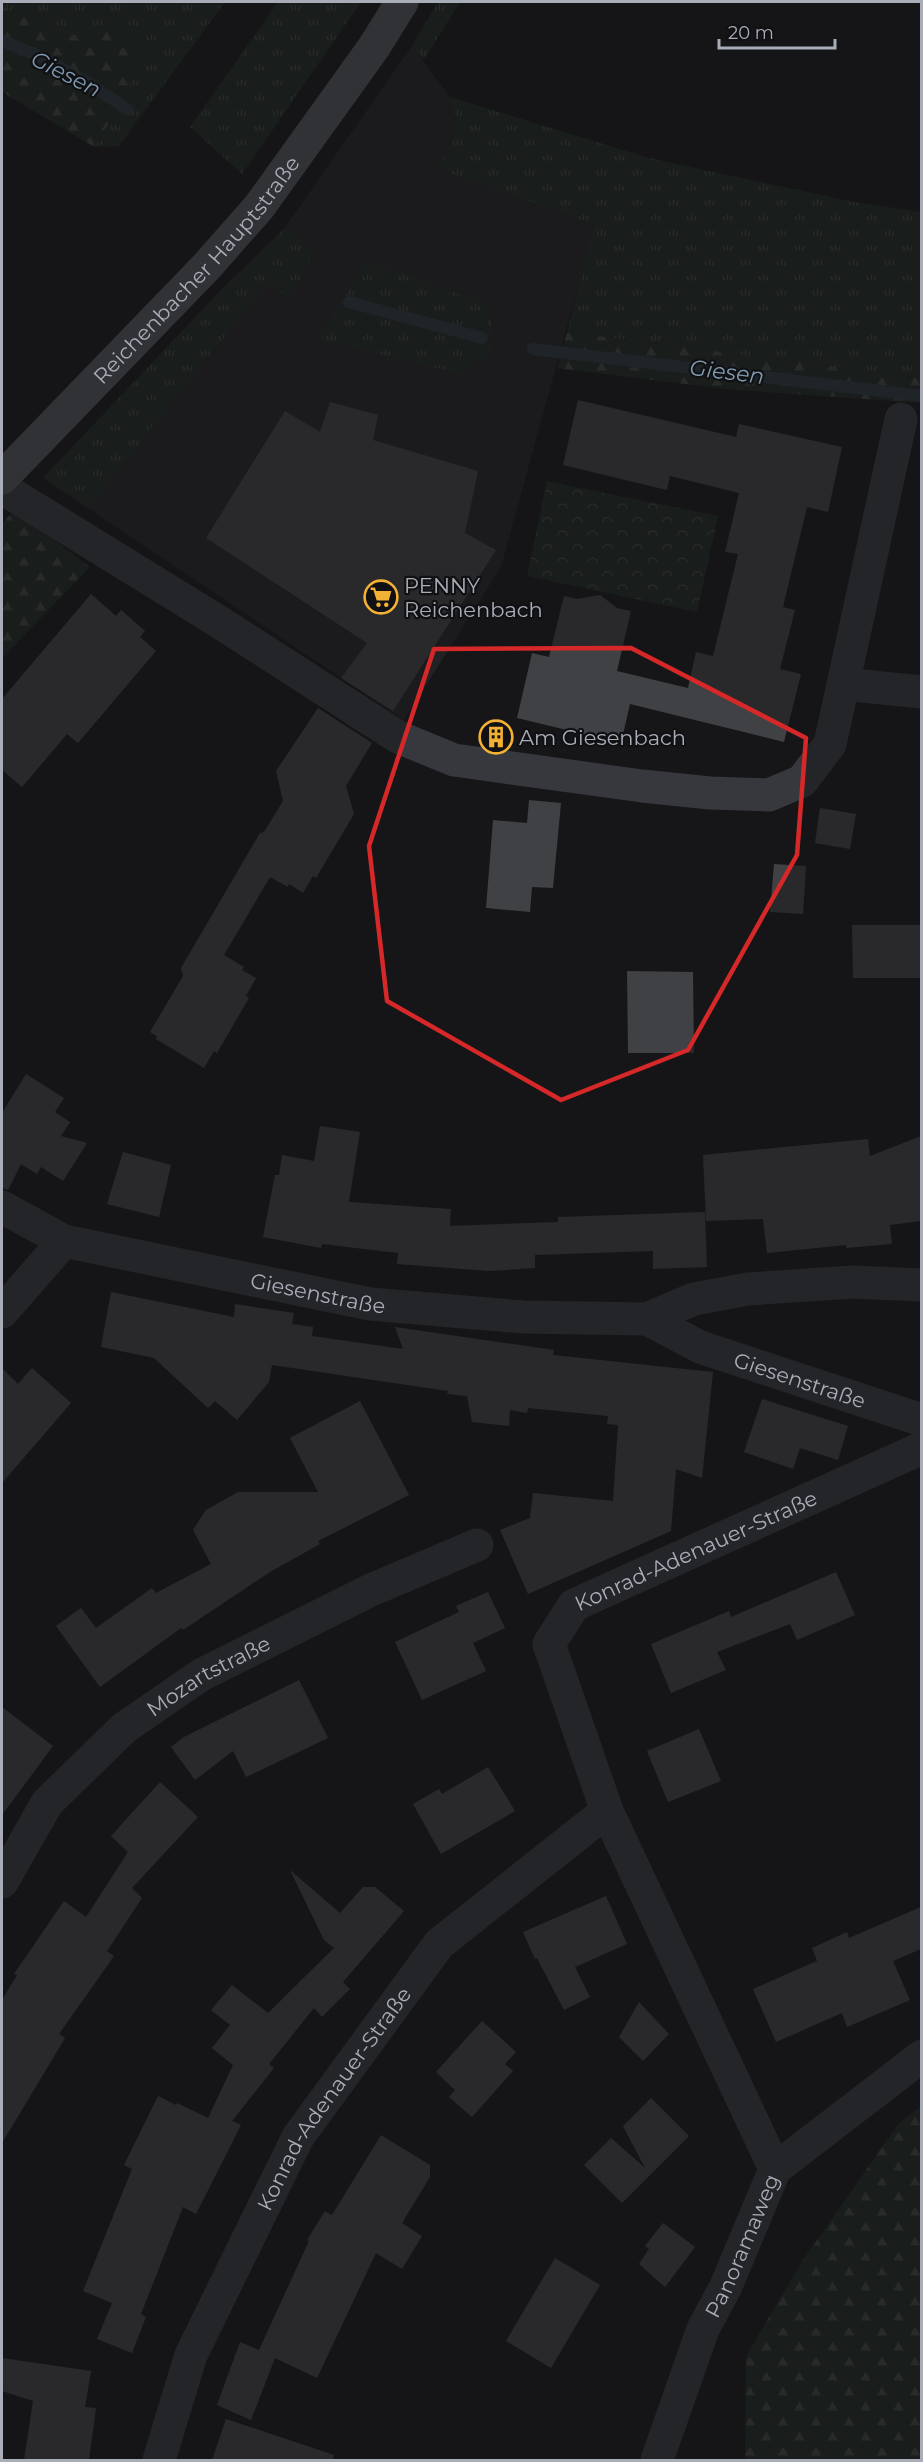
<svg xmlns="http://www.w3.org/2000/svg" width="923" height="2462" font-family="Montserrat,sans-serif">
	<defs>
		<pattern id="grass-tufts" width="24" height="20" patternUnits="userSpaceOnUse" patternTransform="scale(1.5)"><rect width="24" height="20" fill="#1e261f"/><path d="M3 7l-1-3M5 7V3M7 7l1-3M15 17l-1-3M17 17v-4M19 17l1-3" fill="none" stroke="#3c433d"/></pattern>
		<pattern id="forest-firs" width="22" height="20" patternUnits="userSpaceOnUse" patternTransform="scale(1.5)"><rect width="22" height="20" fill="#1e261f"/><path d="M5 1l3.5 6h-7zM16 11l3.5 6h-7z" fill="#3c433d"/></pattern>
		<pattern id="park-crowns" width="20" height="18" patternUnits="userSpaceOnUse" patternTransform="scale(1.5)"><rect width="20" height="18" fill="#1e261f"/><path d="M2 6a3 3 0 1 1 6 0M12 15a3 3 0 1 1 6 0" fill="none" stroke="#3c433d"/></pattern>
	</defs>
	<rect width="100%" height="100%" fill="#161618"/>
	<polygon fill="#222225" points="412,46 450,97 458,128 439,169 595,224 501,567 404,720 43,478 222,289 284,229"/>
	<g fill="url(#grass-tufts)">
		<polygon points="2,2 225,2 119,146 94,147 126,96 68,36 2,7"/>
		<polygon points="278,2 361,2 242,174 190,127"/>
		<polygon points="438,2 460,2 424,60 412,46"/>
		<polygon points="450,97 649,158 854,202 921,212 921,378 567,332 594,224 438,169 458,128"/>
		<polygon points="284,229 316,252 288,298 269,281 88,508 43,478 222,289"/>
		<polygon points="367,261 487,304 492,329 489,353 461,374 317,339"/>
	</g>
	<g fill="url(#forest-firs)">
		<polygon points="2,7 68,36 125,26 140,53 126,96 94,147 2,92"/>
		<polygon points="567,332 921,378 921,403 725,389 557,368"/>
		<polygon points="14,510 90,567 2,658 2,524"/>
		<polygon points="921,2106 921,2460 745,2460 746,2356 803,2260 899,2123"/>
	</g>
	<polygon fill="url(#park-crowns)" points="547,481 718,516 697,612 527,576"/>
	<polygon fill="#1e261f" points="47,2 79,2 65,17"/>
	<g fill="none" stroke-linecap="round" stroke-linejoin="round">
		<g stroke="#2c353c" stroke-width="12">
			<path d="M 2,41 C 47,57 89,82 128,110"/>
			<polyline points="349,302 482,338"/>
			<polyline points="533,349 922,396"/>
		</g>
	</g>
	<g fill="#404145">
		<polygon points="578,400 736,437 739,424 842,447 828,512 807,507 783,607 795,610 780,669 801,674 784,742 630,704 621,743 517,718 532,653 549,657 564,596 577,599 600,595 617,608 631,611 617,671 688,688 696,652 713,656 738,554 725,552 739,493 670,476 667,490 563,465"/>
		<polygon points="330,402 378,415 373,440 478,471 465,533 496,550 393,711 341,678 367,643 206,538 285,411 320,432"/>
		<polygon points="91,594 116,616 121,610 145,631 140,637 156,651 78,743 67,734 22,787 2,770 2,699"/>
		<polygon points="318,708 372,743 346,786 354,814 316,878 313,876 303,893 289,884 288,887 270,877 224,955 244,967 242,970 256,978 246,996 249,998 217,1053 214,1051 204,1068 156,1039 157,1036 150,1032 183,976 181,968 260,833 264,832 283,801 276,771"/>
		<polygon points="529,800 561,803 553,888 532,887 530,912 486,908 493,820 527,823"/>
		<polygon points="820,808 856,814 850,849 815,843"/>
		<polygon points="774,864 806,866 803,914 770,912"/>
		<polygon points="852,925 920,925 921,978 853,978"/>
		<polygon points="627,971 693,972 694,1053 628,1053"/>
		<polygon points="26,1074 64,1098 55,1112 70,1122 61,1136 87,1143 63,1181 41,1167 37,1174 21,1164 8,1190 2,1188 2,1113"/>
		<polygon points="320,1126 360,1132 349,1202 451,1209 450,1226 558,1222 558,1217 705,1212 707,1267 653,1269 653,1251 535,1255 535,1268 489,1271 397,1264 398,1253 322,1244 321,1248 263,1237 275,1175 279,1175 282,1155 314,1161"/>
		<polygon points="921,1136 921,1221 890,1225 892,1244 846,1248 846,1245 767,1253 763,1219 706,1221 703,1155 868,1139 870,1156"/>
		<polygon points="123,1152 171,1165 159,1217 107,1204"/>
		<polygon points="111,1292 234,1317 235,1304 294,1313 292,1324 313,1327 312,1336 403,1349 395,1327 554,1350 553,1355 713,1372 702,1478 676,1469 671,1531 528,1594 500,1530 530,1518 533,1493 613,1501 618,1425 607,1424 608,1416 528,1408 527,1413 510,1410 509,1426 472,1422 467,1396 447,1394 448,1391 272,1365 269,1382 237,1420 215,1401 208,1408 154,1358 101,1347"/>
		<polygon points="2,1368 18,1384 32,1368 71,1403 2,1483"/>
		<polygon points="762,1399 848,1426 838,1460 800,1448 793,1469 744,1452"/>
		<polygon points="360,1401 409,1495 318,1541 320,1544 270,1572 183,1630 181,1628 100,1687 56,1626 81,1608 96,1628 152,1588 156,1593 211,1564 193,1530 206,1510 238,1492 318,1492 290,1438"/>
		<polygon points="836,1572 855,1615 797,1640 790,1624 717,1652 726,1670 671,1693 651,1644 729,1611 731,1617"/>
		<polygon points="488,1592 505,1628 473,1643 486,1671 422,1700 395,1642 459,1612 456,1606"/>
		<polygon points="299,1680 328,1738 246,1777 233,1751 195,1780 171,1747 184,1737"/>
		<polygon points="2,1707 53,1746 2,1815"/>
		<polygon points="699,1729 721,1781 668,1802 647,1751"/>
		<polygon points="488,1767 515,1811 441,1854 413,1804 439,1789 442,1794"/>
		<polygon points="160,1782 198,1817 132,1888 142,1898 107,1951 114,1956 59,2034 65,2038 2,2143 2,2000 17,1975 14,1974 64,1901 86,1917 128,1852 111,1836"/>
		<polygon points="290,1870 340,1913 363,1887 375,1887 404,1911 343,1982 350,1989 322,2017 314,2008 269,2064 274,2068 232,2121 241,2125 196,2214 183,2207 141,2314 146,2317 132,2353 97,2339 112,2303 83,2291 132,2169 124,2165 158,2096 176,2105 177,2103 208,2118 233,2065 212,2048 230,2025 211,2010 232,1985 268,2013 334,1948 324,1940"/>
		<polygon points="606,1896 627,1944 575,1967 590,1997 564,2010 537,1958 535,1959 523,1932"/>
		<polygon points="921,1907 921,1949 893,1961 910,2000 847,2027 842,2013 776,2042 753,1989 817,1961 812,1948 847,1932 849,1938"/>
		<polygon points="639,2002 669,2034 643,2061 619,2037"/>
		<polygon points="482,2021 516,2052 505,2064 513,2071 472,2117 449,2097 455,2090 436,2072"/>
		<polygon points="651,2098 689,2136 622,2203 584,2165 611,2138 645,2168 623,2126"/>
		<polygon points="381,2135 430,2165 430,2177 402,2223 422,2236 402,2269 376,2253 317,2378 275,2358 251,2420 217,2405 240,2342 259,2350 309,2241 307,2240 325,2211 332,2215"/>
		<polygon points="663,2223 695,2247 665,2287 639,2264 649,2249 645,2246"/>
		<polygon points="555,2258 600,2285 551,2368 506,2341"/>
		<polygon points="2,2358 91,2371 85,2407 96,2408 89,2460 24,2460 33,2401 2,2391"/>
		<polygon points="226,2419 334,2455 333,2460 212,2460"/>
	</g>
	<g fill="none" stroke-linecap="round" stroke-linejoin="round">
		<g stroke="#37383d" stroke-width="33">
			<polyline points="2,488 216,620 398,737 454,760 642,786 710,793 769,795 802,781 830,744 901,419"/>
			<polyline points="843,684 922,692"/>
			<path id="s1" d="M 2,1207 L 64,1241 L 370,1304 L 523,1317 L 647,1319 L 694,1299 L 748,1289 L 853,1282 L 922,1285"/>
			<polyline points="2,1312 64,1241"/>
			<path id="s2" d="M 647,1319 L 700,1347 L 922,1420"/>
			<path id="s3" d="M 2,1882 L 47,1803 L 124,1728 L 201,1675 L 371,1590 L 477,1545"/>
			<path id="s4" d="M 775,2169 L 607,1811 L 549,1644 L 574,1605 L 922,1448"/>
			<path id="s5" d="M 159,2460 L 191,2355 L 298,2137 L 439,1944 L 607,1811"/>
			<path id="s6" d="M 657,2460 L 703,2329 L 726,2286 L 775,2169 L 922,2056"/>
		</g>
		<path stroke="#53555c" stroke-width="33" id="s7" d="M 2,478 L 207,266 L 259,207 L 374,47 L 402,2"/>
	</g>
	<path d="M0 0H923V2462H0ZM 631,648 L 806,738 L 797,855 L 688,1050 L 561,1100 L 387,1001 L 369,846 L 434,649 Z" fill="#161618" fill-opacity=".55" fill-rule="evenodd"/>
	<path fill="none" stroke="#d62828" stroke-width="4.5" stroke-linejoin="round" d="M 631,648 L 806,738 L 797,855 L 688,1050 L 561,1100 L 387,1001 L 369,846 L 434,649 Z"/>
	<defs>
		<g id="supermarket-ring" transform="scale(1.725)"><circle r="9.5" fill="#111113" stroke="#f2b134" stroke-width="1.5"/><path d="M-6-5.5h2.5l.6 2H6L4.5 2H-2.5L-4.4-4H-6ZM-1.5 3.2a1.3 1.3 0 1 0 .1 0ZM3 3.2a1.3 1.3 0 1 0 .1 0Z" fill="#f2b134"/></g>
		<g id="building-ring" transform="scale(1.725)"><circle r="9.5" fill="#111113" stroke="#f2b134" stroke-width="1.5"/><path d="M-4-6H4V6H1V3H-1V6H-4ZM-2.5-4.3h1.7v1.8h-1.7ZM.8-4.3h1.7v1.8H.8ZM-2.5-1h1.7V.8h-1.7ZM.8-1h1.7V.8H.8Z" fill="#f2b134"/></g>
	</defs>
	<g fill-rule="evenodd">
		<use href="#supermarket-ring" x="381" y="597"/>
		<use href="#building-ring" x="496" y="737"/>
	</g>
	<g text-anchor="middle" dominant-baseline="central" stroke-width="4.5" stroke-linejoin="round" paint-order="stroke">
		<g font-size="21" fill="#a8adb8" stroke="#111113">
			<text stroke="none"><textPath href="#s7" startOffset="285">Reichenbacher Hauptstraße</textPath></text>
			<text stroke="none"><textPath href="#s1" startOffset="330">Giesenstraße</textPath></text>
			<text stroke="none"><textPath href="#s2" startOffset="165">Giesenstraße</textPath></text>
			<text stroke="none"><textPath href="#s4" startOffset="752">Konrad-Adenauer-Straße</textPath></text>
			<text stroke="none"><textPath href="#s3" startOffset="298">Mozartstraße</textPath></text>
			<text stroke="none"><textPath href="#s5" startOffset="404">Konrad-Adenauer-Straße</textPath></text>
			<text stroke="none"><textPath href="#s6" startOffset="231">Panoramaweg</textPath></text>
		</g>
		<g font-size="21" fill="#a8adb8" stroke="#111113" text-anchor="start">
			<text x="404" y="585">PENNY<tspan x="404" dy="24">Reichenbach</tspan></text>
			<text x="519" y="737">Am Giesenbach</text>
		</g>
		<g font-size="22" font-style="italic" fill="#7f9bb3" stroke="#111113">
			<text transform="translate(66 74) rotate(27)">Giesen</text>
			<text transform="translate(727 372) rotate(7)">Giesen</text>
		</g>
	</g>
	<rect width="923" height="2462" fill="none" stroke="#a8adb8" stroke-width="6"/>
	<path d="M719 39v9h116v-9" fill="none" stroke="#a8adb8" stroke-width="3"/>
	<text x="728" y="39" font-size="18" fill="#a8adb8" stroke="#111113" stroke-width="4.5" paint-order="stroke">20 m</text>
</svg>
